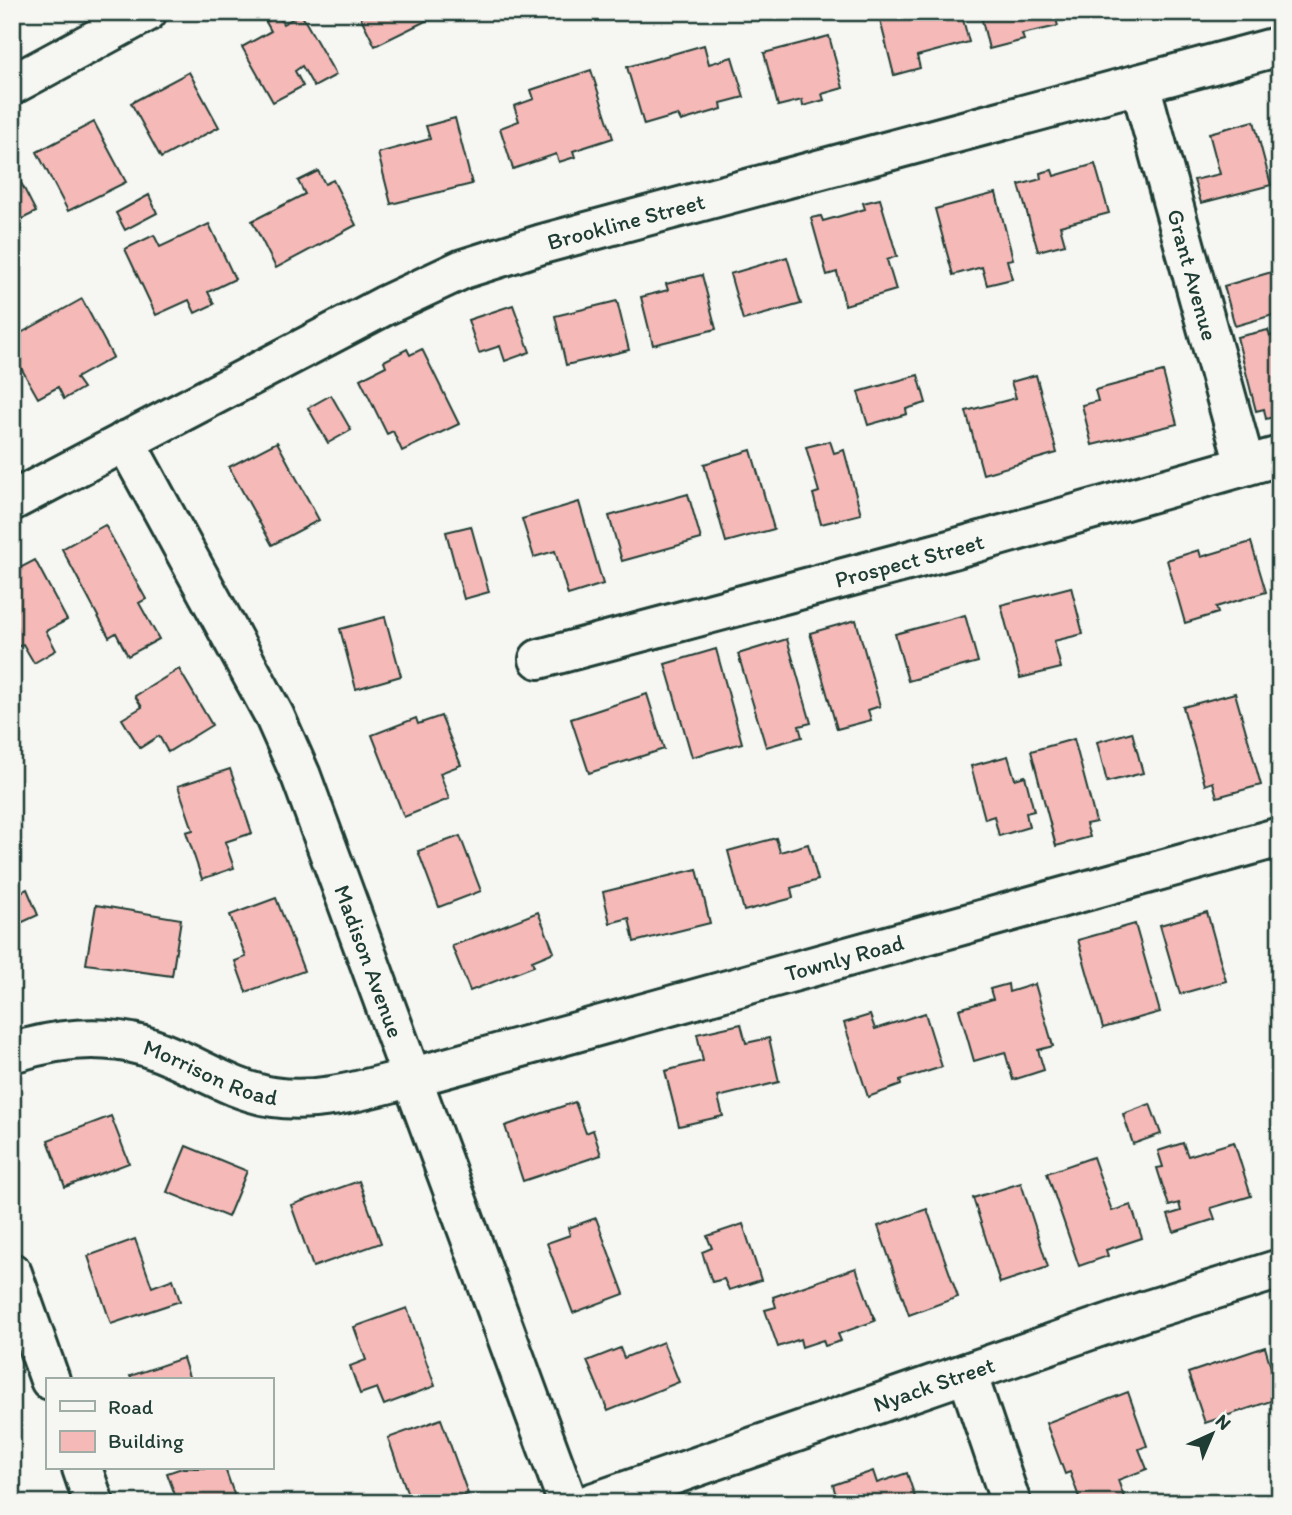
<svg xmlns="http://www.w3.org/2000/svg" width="1292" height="1515" font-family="Itim,sans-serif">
	<rect width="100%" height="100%" fill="#f6f6f2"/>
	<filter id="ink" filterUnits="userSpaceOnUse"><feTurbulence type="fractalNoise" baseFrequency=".0143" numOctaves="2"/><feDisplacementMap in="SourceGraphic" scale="14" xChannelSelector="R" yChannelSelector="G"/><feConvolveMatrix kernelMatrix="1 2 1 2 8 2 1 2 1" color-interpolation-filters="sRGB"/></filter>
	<g filter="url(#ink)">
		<g fill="#f5b9b7" stroke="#1f3d34" stroke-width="2">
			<polygon points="358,12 444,12 375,46"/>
			<polygon points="878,12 961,12 969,42 917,56 920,68 894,75"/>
			<polygon points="980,12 1054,12 1058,26 1022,34 1024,40 989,49"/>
			<polygon points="301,14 336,75 314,87 302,66 295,71 303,86 273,102 242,47 271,31 266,22 278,15 283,24"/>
			<polygon points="829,36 843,88 822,94 824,100 803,106 802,100 778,106 764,53"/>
			<polygon points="704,45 709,64 732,57 744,97 721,103 722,109 681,121 678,115 644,125 627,67"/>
			<polygon points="591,70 613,138 573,151 575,157 559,162 556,154 513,169 500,128 519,121 514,106 534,99 531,90"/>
			<polygon points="189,72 219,127 161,158 131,103"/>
			<polygon points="455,118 472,184 391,204 378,153 430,139 426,126"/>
			<polygon points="1254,121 1271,185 1201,203 1194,180 1220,174 1209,133"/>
			<polygon points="94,122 126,182 68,211 37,152"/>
			<polygon points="1095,164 1109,213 1060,226 1065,244 1038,251 1019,185 1041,179 1040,173 1052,170 1054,176"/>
			<polygon points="12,165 36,212 12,224"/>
			<polygon points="318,171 325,184 333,180 356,225 276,268 252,221 305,194 298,181"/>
			<polygon points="996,193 1013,259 1007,260 1012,279 987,285 982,267 953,275 935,209"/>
			<polygon points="149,195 157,213 125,230 116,213"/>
			<polygon points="880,199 897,256 887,260 896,290 845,305 837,272 827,275 811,218 821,216 823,221 865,209 863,203"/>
			<polygon points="209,224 235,279 208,292 214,304 195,313 189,300 156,315 125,249 154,235 160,247"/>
			<polygon points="787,257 801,304 743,320 730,274"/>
			<polygon points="1275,271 1280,287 1280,313 1235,326 1224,286"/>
			<polygon points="702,275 716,329 653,345 641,297 668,290 666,284"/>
			<polygon points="82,299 113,357 76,378 83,388 64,399 58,387 38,398 12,352 12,338"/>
			<polygon points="617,301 629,350 566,365 555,316"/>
			<polygon points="513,305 530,352 505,361 500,346 479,353 468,320"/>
			<polygon points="1268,330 1270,336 1280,334 1280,415 1266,419 1264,409 1256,411 1237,337"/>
			<polygon points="407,349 410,355 422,349 459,424 402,451 393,431 387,434 360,379 386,366 384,361"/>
			<polygon points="1163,372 1177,424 1092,445 1082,405 1098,401 1095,390"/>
			<polygon points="918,375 926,403 906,409 907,414 868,425 858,392"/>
			<polygon points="1036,375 1057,453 983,474 966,411 1016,398 1011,382"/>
			<polygon points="331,395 351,430 328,443 308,408"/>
			<polygon points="830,441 834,453 844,450 861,514 821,524 813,494 819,492 806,447"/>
			<polygon points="277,442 319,520 272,545 229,467"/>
			<polygon points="751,450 774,529 726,542 704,464"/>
			<polygon points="688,494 701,539 622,561 609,516"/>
			<polygon points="579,502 603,584 568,595 555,551 534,557 522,519"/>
			<polygon points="105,525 146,599 139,603 159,639 128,656 116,633 109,637 62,549"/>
			<polygon points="471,526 489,592 464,599 446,532"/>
			<polygon points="1251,542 1266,592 1216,607 1218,613 1185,623 1167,560 1199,550 1201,557"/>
			<polygon points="35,560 67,620 46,631 56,650 34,663 23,644 12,650 12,572"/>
			<polygon points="1071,587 1083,634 1054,641 1061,668 1020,678 1001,605"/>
			<polygon points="965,615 978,662 908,681 895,634"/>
			<polygon points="385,617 401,676 356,689 340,629"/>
			<polygon points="856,620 880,706 868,710 871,720 837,729 810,633"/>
			<polygon points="787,639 811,723 799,726 802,737 766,747 738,654"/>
			<polygon points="716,649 742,743 692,757 665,664"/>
			<polygon points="179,669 212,725 168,752 159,736 140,748 122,719 142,707 135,696"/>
			<polygon points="1235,693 1261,785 1217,797 1213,782 1205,785 1183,707"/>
			<polygon points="647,694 664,749 589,773 571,719"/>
			<polygon points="441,716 461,765 440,773 449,799 404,817 372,735 416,718 418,724"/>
			<polygon points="1132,732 1143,773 1107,782 1097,742"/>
			<polygon points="1074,739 1096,822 1086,824 1090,837 1056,846 1031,751"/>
			<polygon points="1008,756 1015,779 1025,776 1034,811 1026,813 1029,827 999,836 994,816 985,819 971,766"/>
			<polygon points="230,769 252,833 225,842 234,868 202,879 186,832 193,830 178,786"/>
			<polygon points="460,836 481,891 439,907 418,851"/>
			<polygon points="776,838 780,852 808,844 818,880 791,888 793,898 744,911 728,851"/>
			<polygon points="697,869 710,923 634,942 629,918 610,923 603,892"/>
			<polygon points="27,889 38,915 12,927 12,896"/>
			<polygon points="276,898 304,971 246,992 235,961 246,957 230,915"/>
			<polygon points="96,905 181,919 172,976 86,964"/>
			<polygon points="538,912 554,952 532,961 534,966 470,991 452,946"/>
			<polygon points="1207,912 1226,981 1180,994 1160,925"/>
			<polygon points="1135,924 1160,1012 1103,1028 1078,940"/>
			<polygon points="1008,984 1009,992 1035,984 1053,1046 1038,1050 1044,1070 1013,1080 1005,1052 974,1061 959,1009 993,999 990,989"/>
			<polygon points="925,1013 942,1067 900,1080 901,1085 868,1097 844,1023 870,1015 875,1029"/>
			<polygon points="741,1024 746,1043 769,1038 779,1082 718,1097 723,1116 679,1126 665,1071 703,1061 697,1034"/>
			<polygon points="575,1102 586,1133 593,1130 601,1155 523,1181 505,1126"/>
			<polygon points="1150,1104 1161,1134 1133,1144 1123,1114"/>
			<polygon points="111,1116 129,1163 65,1187 48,1140"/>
			<polygon points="1234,1142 1251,1196 1211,1208 1215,1219 1174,1232 1168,1215 1181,1211 1179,1203 1169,1206 1157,1168 1163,1167 1158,1151 1183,1143 1188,1156"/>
			<polygon points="186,1146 247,1171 228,1217 167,1192"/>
			<polygon points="1280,1152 1280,1181 1271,1155"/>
			<polygon points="1093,1157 1112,1211 1131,1205 1142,1238 1106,1250 1108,1256 1079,1266 1047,1173"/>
			<polygon points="359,1181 381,1243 313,1267 291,1205"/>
			<polygon points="1021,1183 1048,1267 1000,1283 973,1198"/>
			<polygon points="927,1209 958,1297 909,1315 878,1226"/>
			<polygon points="596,1218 624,1294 573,1313 547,1243 570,1235 568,1228"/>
			<polygon points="743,1224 761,1280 729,1290 724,1279 712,1282 702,1252 712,1248 707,1236"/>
			<polygon points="135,1239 152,1287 173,1279 180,1301 111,1324 88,1256"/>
			<polygon points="856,1268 875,1321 838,1334 841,1341 825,1346 823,1340 802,1347 800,1339 778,1347 765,1310 776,1307 773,1297"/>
			<polygon points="407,1308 435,1386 384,1405 377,1388 360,1394 350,1366 366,1360 354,1327"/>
			<polygon points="663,1342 679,1382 608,1411 587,1361 620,1348 624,1358"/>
			<polygon points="1265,1347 1280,1398 1205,1423 1188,1373"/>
			<polygon points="183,1358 190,1380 132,1380 130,1376"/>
			<polygon points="1128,1392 1147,1446 1139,1449 1147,1469 1118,1480 1126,1503 1081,1503 1070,1472 1065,1474 1046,1423"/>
			<polygon points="441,1419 468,1494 445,1503 411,1503 388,1438"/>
			<polygon points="182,1468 230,1468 226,1471 237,1503 178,1503 167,1473"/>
			<polygon points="873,1471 877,1483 907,1473 917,1503 838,1503 833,1485"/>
		</g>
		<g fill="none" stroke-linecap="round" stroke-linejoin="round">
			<g stroke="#1f3d34" stroke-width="44">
				<g id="street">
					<path id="s1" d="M 1140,84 L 1245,465"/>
					<polyline points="12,85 147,12"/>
					<path id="s2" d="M 125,441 L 274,715 L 301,776 L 568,1503"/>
					<path id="s3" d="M 12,501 L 384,306 L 463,269 L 542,244 L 1280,46"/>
					<path id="s4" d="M 539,659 L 953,549 L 1280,456"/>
					<path id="s5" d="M 12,1053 C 54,1039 101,1034 144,1046 C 188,1059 227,1090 273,1097 C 319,1104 365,1089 410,1078 L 1280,837"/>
					<polyline points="12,1273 50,1380"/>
					<polyline points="967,1373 1011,1503"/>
					<polyline points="82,1468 94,1503"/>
					<path id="s6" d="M 592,1503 L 1145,1311 L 1280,1269"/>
				</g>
			</g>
			<use href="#street" stroke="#f6f6f2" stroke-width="38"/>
		</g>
	</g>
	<g text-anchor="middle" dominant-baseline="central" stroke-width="5" stroke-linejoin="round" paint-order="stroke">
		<g font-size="23" fill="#1f3d34" stroke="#f6f6f2">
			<text stroke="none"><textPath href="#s3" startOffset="677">Brookline Street</textPath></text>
			<text stroke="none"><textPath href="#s1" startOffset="198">Grant Avenue</textPath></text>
			<text stroke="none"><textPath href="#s4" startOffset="383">Prospect Street</textPath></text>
			<text stroke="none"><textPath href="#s5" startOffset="863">Townly Road</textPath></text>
			<text stroke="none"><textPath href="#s2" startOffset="576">Madison Avenue</textPath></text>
			<text stroke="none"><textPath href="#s5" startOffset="206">Morrison Road</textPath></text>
			<text stroke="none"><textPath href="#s6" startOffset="362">Nyack Street</textPath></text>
		</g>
	</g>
	<rect width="1292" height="1515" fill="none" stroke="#f6f6f2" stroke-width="42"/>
	<rect x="21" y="21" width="1250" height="1473" fill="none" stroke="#1f3d34" stroke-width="2.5" filter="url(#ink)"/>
	<rect x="46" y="1378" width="228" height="91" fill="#f6f6f2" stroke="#a0aca6" stroke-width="2"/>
	<rect x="60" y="1401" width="35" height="10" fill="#f6f6f2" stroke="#a0aca6" stroke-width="2"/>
	<text x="108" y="1414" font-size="21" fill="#1f3d34">Road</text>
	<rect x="60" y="1431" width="35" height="21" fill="#f5b9b7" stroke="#a0aca6" stroke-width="2"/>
	<text x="108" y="1448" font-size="21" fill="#1f3d34">Building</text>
	<g transform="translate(1212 1434) rotate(44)" stroke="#f6f6f2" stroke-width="5" paint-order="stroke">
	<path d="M0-5L12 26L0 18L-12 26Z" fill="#1f3d34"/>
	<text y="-10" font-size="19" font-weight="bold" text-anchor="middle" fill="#1f3d34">N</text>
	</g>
</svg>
